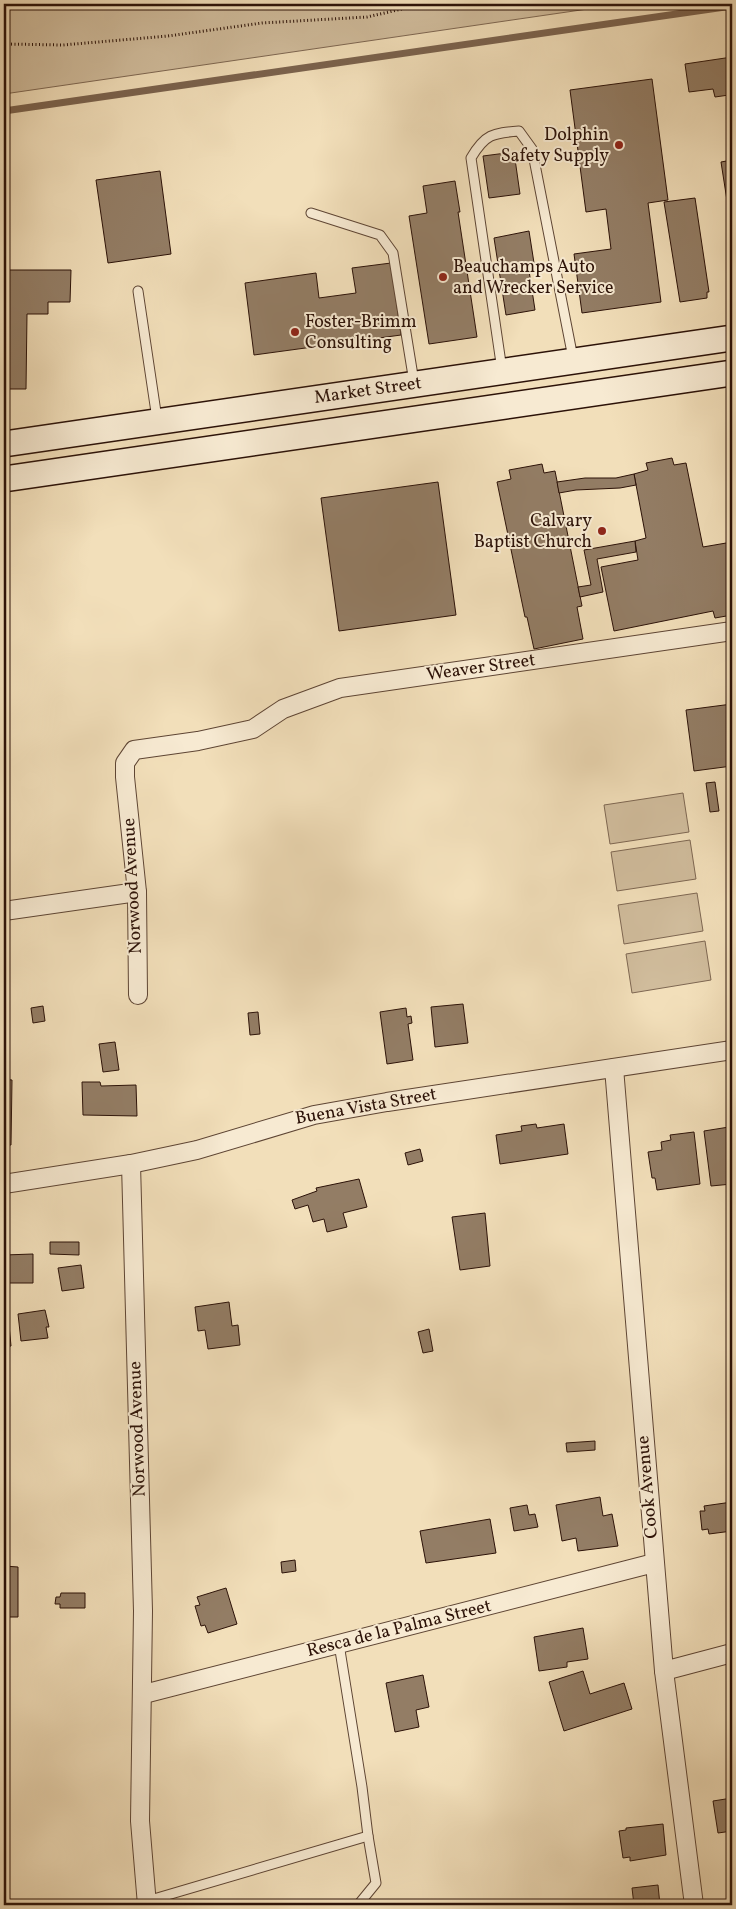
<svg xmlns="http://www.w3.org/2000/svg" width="736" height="1909" font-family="Vollkorn,serif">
	<rect width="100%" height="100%" fill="#f2dfba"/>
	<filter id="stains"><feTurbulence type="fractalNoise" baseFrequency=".004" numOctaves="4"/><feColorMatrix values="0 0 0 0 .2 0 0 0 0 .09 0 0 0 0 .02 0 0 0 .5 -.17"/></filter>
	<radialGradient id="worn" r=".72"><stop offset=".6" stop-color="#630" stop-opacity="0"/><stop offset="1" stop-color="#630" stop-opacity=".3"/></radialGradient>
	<g fill="#d0bc9c" stroke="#7e6752">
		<polygon points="4,4 622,4 4,94"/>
		<polygon points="683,793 689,832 610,844 604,805"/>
		<polygon points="690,840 696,879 617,891 611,852"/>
		<polygon points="697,893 703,931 624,944 618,905"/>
		<polygon points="705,941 711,980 632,993 626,954"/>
	</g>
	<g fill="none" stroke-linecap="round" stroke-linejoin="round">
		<polyline stroke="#7b634e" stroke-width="7" points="4,111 732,6"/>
	</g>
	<g fill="#937d65" stroke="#2c1208">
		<polygon points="732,57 732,111 729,95 715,97 713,89 689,92 685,64"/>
		<polygon points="652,79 668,200 648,203 661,302 582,313 574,254 611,249 606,209 586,212 570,90"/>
		<polygon points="514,152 520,194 489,198 483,156"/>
		<polygon points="732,160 732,206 728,207 721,162"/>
		<polygon points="160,171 171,254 108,263 96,180"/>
		<polygon points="455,181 460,212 458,212 477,337 429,344 409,216 427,213 423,186"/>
		<polygon points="695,198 709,292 707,292 707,298 680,302 664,202"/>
		<polygon points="529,231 534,263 528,264 535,310 506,315 494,238"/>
		<polygon points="391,263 401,335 254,355 245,283 316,273 319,298 356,293 352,268"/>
		<polygon points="4,270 71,270 70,302 48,302 48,314 27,314 26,389 4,389"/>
		<polygon points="672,458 674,465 686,463 703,547 732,542 732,615 715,618 713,611 614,631 601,567 638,560 635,541 646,538 634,474 648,470 646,463"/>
		<polygon points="542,464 544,473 555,471 582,606 577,607 583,639 534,649 527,617 525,617 497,482 511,479 509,470"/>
		<polygon points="634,474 636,485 620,488 576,490 559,493 557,482 585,478 616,478"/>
		<polygon points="438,482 456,615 339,631 321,498"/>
		<polygon points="635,541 636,552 597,559 603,592 580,597 578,587 591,585 584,550"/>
		<polygon points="732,704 732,766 694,771 686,710"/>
		<polygon points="715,782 719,811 710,812 706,783"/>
		<polygon points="463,1004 468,1043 435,1047 431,1007"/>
		<polygon points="43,1006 45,1021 33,1023 31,1008"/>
		<polygon points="406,1008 407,1017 411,1016 412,1023 408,1024 413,1060 387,1064 380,1012"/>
		<polygon points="258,1012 260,1034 250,1035 248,1013"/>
		<polygon points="115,1042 119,1070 103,1072 99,1044"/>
		<polygon points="4,1079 12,1080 11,1145 4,1145"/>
		<polygon points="82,1082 100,1082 101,1086 136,1085 137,1116 83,1115"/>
		<polygon points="732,1118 732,1184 711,1186 704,1131 729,1127 727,1119"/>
		<polygon points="536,1124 537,1128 564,1124 568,1154 500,1164 496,1135 522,1131 521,1126"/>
		<polygon points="694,1132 700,1184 657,1190 655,1178 652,1178 648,1152 662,1150 661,1142 671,1140 670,1135"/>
		<polygon points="420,1149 423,1161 408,1165 405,1153"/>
		<polygon points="359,1179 367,1207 343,1213 347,1227 327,1232 324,1219 313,1222 308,1205 295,1209 292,1200 317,1191 316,1188"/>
		<polygon points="485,1213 490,1266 460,1270 452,1217"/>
		<polygon points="50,1242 79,1242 79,1255 50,1254"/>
		<polygon points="33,1254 33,1283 4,1283 4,1255"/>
		<polygon points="81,1265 84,1288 62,1291 58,1268"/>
		<polygon points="229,1302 232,1326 238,1325 240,1345 208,1349 205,1330 198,1331 195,1307"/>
		<polygon points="45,1310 49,1327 46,1327 48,1338 21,1341 18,1314"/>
		<polygon points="8,1314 11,1346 4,1347 4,1315"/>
		<polygon points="429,1329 433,1351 423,1353 418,1332"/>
		<polygon points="595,1441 595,1450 567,1452 566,1443"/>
		<polygon points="600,1497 603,1516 612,1514 618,1546 578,1551 576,1538 562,1541 556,1505"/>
		<polygon points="732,1502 732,1531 709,1534 708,1529 702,1530 700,1511 705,1511 704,1506"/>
		<polygon points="527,1505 529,1515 535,1514 538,1527 514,1531 510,1508"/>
		<polygon points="490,1519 496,1553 426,1563 420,1531"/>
		<polygon points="295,1560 296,1571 282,1573 281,1562"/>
		<polygon points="4,1566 18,1567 18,1617 4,1617"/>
		<polygon points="226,1588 237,1624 208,1633 205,1625 201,1626 195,1606 200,1605 197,1597"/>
		<polygon points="61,1593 85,1593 85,1608 60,1608 60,1604 55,1604 56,1597 60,1597"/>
		<polygon points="583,1628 588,1659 567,1662 567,1667 539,1671 534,1637"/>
		<polygon points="583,1671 590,1694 624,1683 632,1709 564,1731 549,1682"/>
		<polygon points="423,1675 429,1707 416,1710 419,1727 395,1732 386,1683"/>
		<polygon points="732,1798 732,1831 718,1833 713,1801"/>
		<polygon points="663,1824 666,1855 630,1861 630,1857 623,1858 619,1831 626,1830 626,1828"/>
		<rect x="4" y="1867" width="5" height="12"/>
		<polygon points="658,1885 660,1905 634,1905 632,1888"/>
	</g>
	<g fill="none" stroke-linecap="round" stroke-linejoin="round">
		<g stroke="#5e4534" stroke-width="11">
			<g id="lane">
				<polyline points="311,213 380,235 393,253 414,382"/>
				<polyline points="138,291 157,419"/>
				<path d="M 502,370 L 471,158 C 485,134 493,133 519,131 L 532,149 L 573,358"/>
				<polyline points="147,1901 368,1836 362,1787 339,1644"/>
				<polyline points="358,1905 376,1883 368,1836"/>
			</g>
		</g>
		<g stroke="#5e4534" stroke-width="20">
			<g id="street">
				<polyline points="4,911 137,892"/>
				<polyline points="138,995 137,892 125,777 125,763 134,750 198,741 253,729 283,709 340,688 732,631"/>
				<polyline points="614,1068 664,1671 694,1905"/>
				<polyline points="131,1164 143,1611 140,1821 147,1905"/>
				<polyline points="4,1184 131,1164 197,1150 314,1115 387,1102 732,1050"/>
				<polyline points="664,1671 732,1653"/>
				<polyline points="144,1694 654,1563"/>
			</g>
		</g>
		<g stroke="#2c1208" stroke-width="28">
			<g id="secondary">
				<polyline points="4,444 732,338"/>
				<polyline points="4,479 732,373"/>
			</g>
		</g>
		<polyline stroke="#2c1208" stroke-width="3" stroke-dasharray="1 2.5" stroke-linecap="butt" points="4,44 63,45 168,36 262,23 367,17 424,4"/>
		<use href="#lane" stroke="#f7ead2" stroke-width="9"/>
		<use href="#street" stroke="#f7ead2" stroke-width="18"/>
		<use href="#secondary" stroke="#f7ead2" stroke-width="25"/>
	</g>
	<g fill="#8f2418" stroke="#f7ead2" stroke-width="2">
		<circle cx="619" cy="145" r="5"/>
		<circle cx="443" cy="277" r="5"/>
		<circle cx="295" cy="332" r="5"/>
		<circle cx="602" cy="531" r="5"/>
	</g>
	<g text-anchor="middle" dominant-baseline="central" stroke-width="4" stroke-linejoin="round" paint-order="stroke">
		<g font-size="18" fill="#2c1208" stroke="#f7ead2" text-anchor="end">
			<text x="609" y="135">Dolphin<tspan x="609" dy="21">Safety Supply</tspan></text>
			<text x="453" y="267" text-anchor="start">Beauchamps Auto<tspan x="453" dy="21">and Wrecker Service</tspan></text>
			<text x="305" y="322" text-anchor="start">Foster-Brimm<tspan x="305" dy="21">Consulting</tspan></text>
			<text x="592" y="521">Calvary<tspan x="592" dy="21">Baptist Church</tspan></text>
		</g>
		<g font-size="18" fill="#2c1208" stroke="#f7ead2">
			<text transform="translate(368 391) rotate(-8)">Market Street</text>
			<text transform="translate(481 668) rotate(-8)">Weaver Street</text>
			<text transform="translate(133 886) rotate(-93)">Norwood Avenue</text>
			<text transform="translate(366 1107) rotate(-10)">Buena Vista Street</text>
			<text transform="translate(138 1429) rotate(-92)">Norwood Avenue</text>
			<text transform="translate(648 1487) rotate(-95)">Cook Avenue</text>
			<text transform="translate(399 1629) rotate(-14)">Resca de la Palma Street</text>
		</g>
	</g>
	<rect width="736" height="1909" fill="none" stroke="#f2dfba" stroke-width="20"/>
	<rect x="5" y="5" width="726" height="1899" fill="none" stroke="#2c1208" stroke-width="2.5"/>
	<rect x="10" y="10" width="716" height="1889" fill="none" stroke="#2c1208"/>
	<rect width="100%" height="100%" filter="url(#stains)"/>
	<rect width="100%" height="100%" fill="url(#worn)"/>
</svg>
